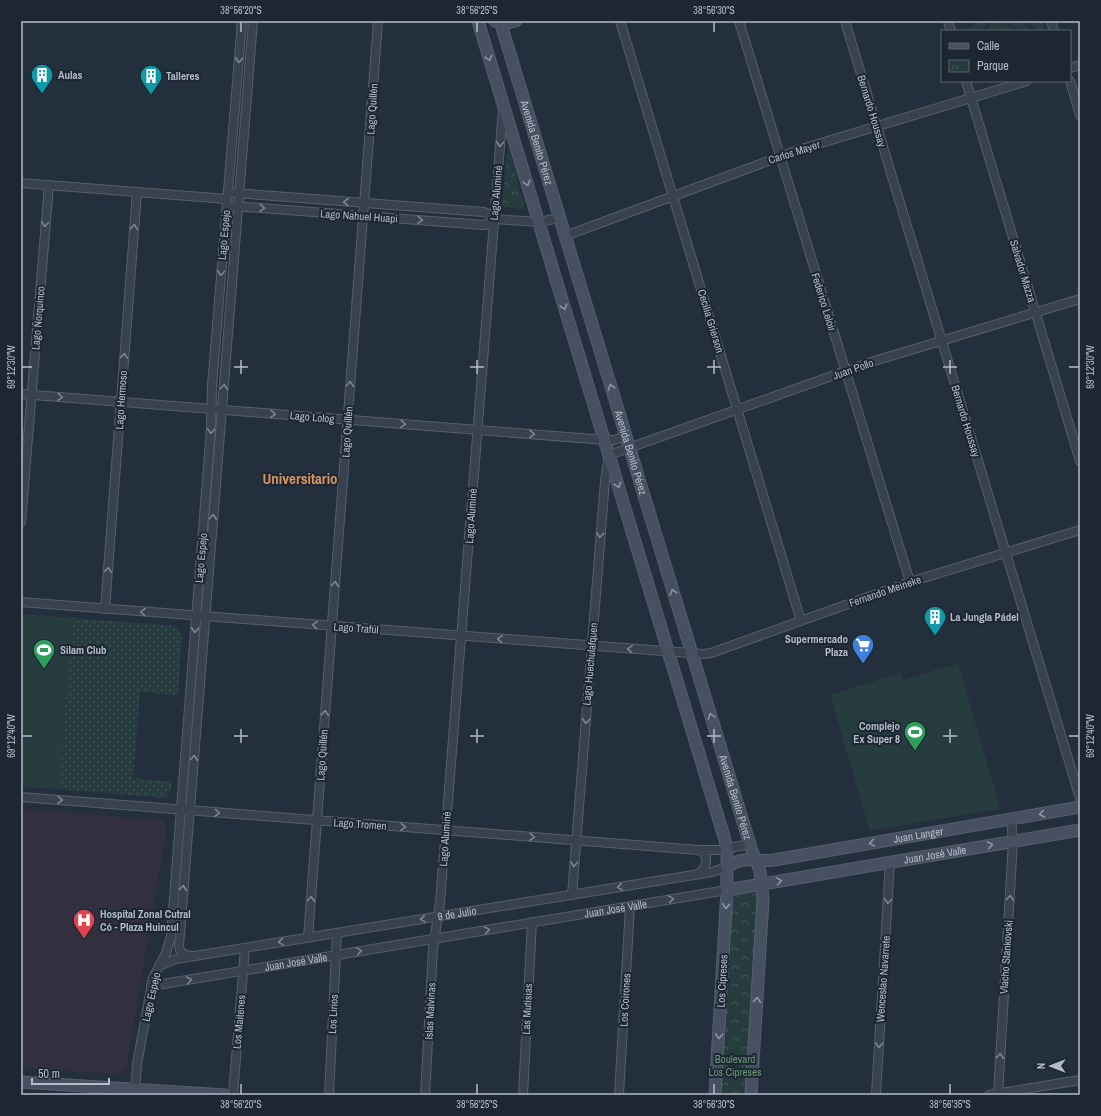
<svg xmlns="http://www.w3.org/2000/svg" width="1101" height="1116" font-family="'Archivo Narrow',sans-serif">
	<defs>
		<pattern id="grass-dots" width="8" height="8" patternUnits="userSpaceOnUse"><rect width="8" height="8" fill="#263c3f"/><path d="M2 2h.1M6 6h.1" fill="none" stroke="#435659" stroke-width="1.8" stroke-linecap="round"/></pattern>
		<pattern id="park-crowns" width="20" height="18" patternUnits="userSpaceOnUse"><rect width="20" height="18" fill="#263c3f"/><path d="M2 6a3 3 0 1 1 6 0M12 15a3 3 0 1 1 6 0" fill="none" stroke="#435659"/></pattern>
	</defs>
	<rect width="100%" height="100%" fill="#242f3e"/>
	<polygon fill="#32303f" points="21,809 162,820 167,827 126,1069 118,1074 21,1068"/>
	<polygon fill="url(#grass-dots)" points="72,618 176,626 182,635 178,695 140,692 133,778 172,782 171,791 165,798 59,789"/>
	<g fill="url(#park-crowns)">
		<polygon points="976,21 989,21 981,31 967,31"/>
		<polygon points="1007,21 1019,21 1033,31 1019,31"/>
		<polygon points="1025,21 1042,21 1045,31 1039,31"/>
		<polygon points="508,145 525,209 502,207"/>
		<path d="M 752,891 L 757,894 L 757,898 L 746,1095 L 720,1095 L 732,900 C 735,891 744,892 752,891 Z"/>
	</g>
	<g fill="#263c3f">
		<polygon points="993,21 1003,21 1015,31 985,31"/>
		<polygon points="21,614 72,618 59,789 21,787"/>
		<polygon points="958,663 1000,809 870,831 830,695 901,673 904,680"/>
	</g>
	<g fill="none" stroke-linecap="round" stroke-linejoin="round">
		<g stroke="#565f6c" stroke-width="10">
			<g id="street">
				<polyline points="620,21 801,621"/>
				<polyline points="739,21 910,582"/>
				<polyline points="845,21 1080,798"/>
				<polyline points="948,21 951,31"/>
				<polyline points="1051,21 1054,31"/>
				<polyline points="1070,68 1080,65"/>
				<polyline points="966,81 1080,461"/>
				<polyline points="1070,81 1080,115"/>
				<polyline points="21,183 227,199"/>
				<polyline points="235,193 484,212 488,214 494,219 539,222 559,218"/>
				<polyline points="234,206 483,225 488,224 494,219"/>
				<polyline points="565,236 798,150 1027,81"/>
				<polyline points="21,394 605,440 614,440 626,436"/>
				<polyline points="21,522 49,185"/>
				<polyline points="21,602 703,654 711,653 910,582 1080,530"/>
				<polyline points="105,609 137,192"/>
				<polyline points="21,797 699,850 720,850 749,844"/>
				<path d="M 698,874 C 707,869 710,855 699,850"/>
				<polyline points="572,895 605,481 609,455 871,362 1080,299"/>
				<polyline points="308,938 378,21"/>
				<path d="M 195,956 C 187,956 180,955 179,946 L 253,21"/>
				<path id="s1" d="M 159,966 L 176,959 L 712,872 L 727,867"/>
				<path id="s2" d="M 151,986 L 727,890"/>
				<polyline points="135,1095 137,1064 153,978 166,953 171,936 211,428 212,386 242,21"/>
				<polyline points="233,1095 245,948"/>
				<polyline points="329,1095 337,933"/>
				<polyline points="425,1095 433,949 440,902 503,109"/>
				<polyline points="523,1095 532,922"/>
				<polyline points="619,1095 630,906"/>
				<polyline points="876,1095 890,862"/>
				<polyline points="989,1095 1080,1080"/>
				<polyline points="998,1095 1013,842 1011,819"/>
			</g>
		</g>
		<g stroke="#565f6c" stroke-width="13">
			<g id="secondary">
				<polyline points="478,21 725,840 727,854 727,890 715,1095"/>
				<polyline points="495,21 506,23 516,21"/>
				<path id="s3" d="M 500,21 L 751,848 L 760,871 L 763,900 L 751,1095"/>
				<path id="s4" d="M 727,867 C 747,854 753,863 774,860 L 1080,807"/>
				<path id="s5" d="M 727,890 L 1080,830"/>
				<polyline points="21,1082 225,1095"/>
			</g>
		</g>
		<use href="#street" stroke="#38414e" stroke-width="8"/>
		<use href="#secondary" stroke="#465061" stroke-width="11"/>
	</g>
	<defs><path id="oneway-chevron" d="M-2-3.5L2.5 0L-2 3.5" fill="none" stroke-width="1.6" stroke-linecap="round" stroke-linejoin="round"/></defs>
	<g stroke="#8e96a5">
		<use href="#oneway-chevron" transform="translate(489 58) rotate(73)"/>
		<use href="#oneway-chevron" transform="translate(527 183) rotate(73)"/>
		<use href="#oneway-chevron" transform="translate(564 307) rotate(73)"/>
		<use href="#oneway-chevron" transform="translate(611 387) rotate(-107)"/>
		<use href="#oneway-chevron" transform="translate(618 485) rotate(73)"/>
		<use href="#oneway-chevron" transform="translate(673 592) rotate(-107)"/>
		<use href="#oneway-chevron" transform="translate(711 716) rotate(-107)"/>
		<use href="#oneway-chevron" transform="translate(1042 814) rotate(170)"/>
		<use href="#oneway-chevron" transform="translate(872 843) rotate(170)"/>
		<use href="#oneway-chevron" transform="translate(990 845) rotate(-10)"/>
		<use href="#oneway-chevron" transform="translate(779 881) rotate(-9)"/>
		<use href="#oneway-chevron" transform="translate(726 906) rotate(93)"/>
		<use href="#oneway-chevron" transform="translate(757 1000) rotate(-86)"/>
		<use href="#oneway-chevron" transform="translate(719 1036) rotate(93)"/>
	</g>
	<g stroke="#7c8592">
		<use href="#oneway-chevron" transform="translate(239 60) rotate(95)"/>
		<use href="#oneway-chevron" transform="translate(500 144) rotate(95)"/>
		<use href="#oneway-chevron" transform="translate(346 202) rotate(-176)"/>
		<use href="#oneway-chevron" transform="translate(262 208) rotate(4)"/>
		<use href="#oneway-chevron" transform="translate(420 220) rotate(4)"/>
		<use href="#oneway-chevron" transform="translate(45 224) rotate(95)"/>
		<use href="#oneway-chevron" transform="translate(134 227) rotate(-86)"/>
		<use href="#oneway-chevron" transform="translate(221 273) rotate(95)"/>
		<use href="#oneway-chevron" transform="translate(124 356) rotate(-86)"/>
		<use href="#oneway-chevron" transform="translate(350 384) rotate(-86)"/>
		<use href="#oneway-chevron" transform="translate(224 387) rotate(-85)"/>
		<use href="#oneway-chevron" transform="translate(60 397) rotate(5)"/>
		<use href="#oneway-chevron" transform="translate(273 414) rotate(5)"/>
		<use href="#oneway-chevron" transform="translate(403 424) rotate(5)"/>
		<use href="#oneway-chevron" transform="translate(211 431) rotate(94)"/>
		<use href="#oneway-chevron" transform="translate(532 434) rotate(5)"/>
		<use href="#oneway-chevron" transform="translate(213 517) rotate(-85)"/>
		<use href="#oneway-chevron" transform="translate(600 535) rotate(95)"/>
		<use href="#oneway-chevron" transform="translate(108 570) rotate(-86)"/>
		<use href="#oneway-chevron" transform="translate(335 584) rotate(-86)"/>
		<use href="#oneway-chevron" transform="translate(143 612) rotate(-176)"/>
		<use href="#oneway-chevron" transform="translate(315 625) rotate(-176)"/>
		<use href="#oneway-chevron" transform="translate(195 630) rotate(95)"/>
		<use href="#oneway-chevron" transform="translate(500 639) rotate(-176)"/>
		<use href="#oneway-chevron" transform="translate(630 649) rotate(-176)"/>
		<use href="#oneway-chevron" transform="translate(325 713) rotate(-86)"/>
		<use href="#oneway-chevron" transform="translate(586 721) rotate(95)"/>
		<use href="#oneway-chevron" transform="translate(194 758) rotate(-85)"/>
		<use href="#oneway-chevron" transform="translate(60 800) rotate(4)"/>
		<use href="#oneway-chevron" transform="translate(217 813) rotate(4)"/>
		<use href="#oneway-chevron" transform="translate(403 827) rotate(4)"/>
		<use href="#oneway-chevron" transform="translate(532 837) rotate(4)"/>
		<use href="#oneway-chevron" transform="translate(574 864) rotate(94)"/>
		<use href="#oneway-chevron" transform="translate(620 887) rotate(171)"/>
		<use href="#oneway-chevron" transform="translate(183 888) rotate(-85)"/>
		<use href="#oneway-chevron" transform="translate(1010 898) rotate(-86)"/>
		<use href="#oneway-chevron" transform="translate(311 899) rotate(-86)"/>
		<use href="#oneway-chevron" transform="translate(671 899) rotate(-9)"/>
		<use href="#oneway-chevron" transform="translate(888 901) rotate(94)"/>
		<use href="#oneway-chevron" transform="translate(423 919) rotate(171)"/>
		<use href="#oneway-chevron" transform="translate(487 930) rotate(-10)"/>
		<use href="#oneway-chevron" transform="translate(281 942) rotate(171)"/>
		<use href="#oneway-chevron" transform="translate(359 951) rotate(-9)"/>
		<use href="#oneway-chevron" transform="translate(189 980) rotate(-10)"/>
		<use href="#oneway-chevron" transform="translate(879 1045) rotate(94)"/>
		<use href="#oneway-chevron" transform="translate(1000 1056) rotate(-86)"/>
	</g>
	<path fill="none" stroke="#b4bcc9" stroke-width="1.5" d="M 241,22 L 241,32M 477,22 L 477,32M 714,22 L 714,32M 241,360 L 241,374M 477,360 L 477,374M 714,360 L 714,374M 950,360 L 950,374M 22,367 L 32,367M 234,367 L 248,367M 470,367 L 484,367M 707,367 L 721,367M 943,367 L 957,367M 1069,367 L 1079,367M 241,729 L 241,743M 477,729 L 477,743M 714,729 L 714,743M 950,729 L 950,743M 22,736 L 32,736M 234,736 L 248,736M 470,736 L 484,736M 707,736 L 721,736M 943,736 L 957,736M 1069,736 L 1079,736M 241,1084 L 241,1094M 477,1084 L 477,1094M 714,1084 L 714,1094M 950,1084 L 950,1094"/>
	<defs>
		<g id="building-pin" transform="scale(1.15)"><path d="M0 17L-7.5 6A9.5 9.5 0 1 1 7.5 6Z" fill="#0f9aa8" stroke="#1d2633"/><path d="M-4-6H4V6H1V3H-1V6H-4ZM-2.5-4.3h1.7v1.8h-1.7ZM.8-4.3h1.7v1.8H.8ZM-2.5-1h1.7V.8h-1.7ZM.8-1h1.7V.8H.8Z" fill="#fff"/></g>
		<g id="supermarket-pin" transform="scale(1.15)"><path d="M0 17L-7.5 6A9.5 9.5 0 1 1 7.5 6Z" fill="#3f7fe0" stroke="#1d2633"/><path d="M-6-5.5h2.5l.6 2H6L4.5 2H-2.5L-4.4-4H-6ZM-1.5 3.2a1.3 1.3 0 1 0 .1 0ZM3 3.2a1.3 1.3 0 1 0 .1 0Z" fill="#fff"/></g>
		<g id="stadium-pin" transform="scale(1.15)"><path d="M0 17L-7.5 6A9.5 9.5 0 1 1 7.5 6Z" fill="#2e9e5b" stroke="#1d2633"/><path d="M0-5a6.5 5 0 1 0 0 10a6.5 5 0 1 0 0-10ZM-3.5-1.8h7v3.6h-7Z" fill="#fff"/></g>
		<g id="hospital-pin" transform="scale(1.15)"><path d="M0 17L-7.5 6A9.5 9.5 0 1 1 7.5 6Z" fill="#e0444e" stroke="#1d2633"/><path d="M-5-5h3v3.5h4V-5h3V5h-3V1.5h-4V5h-3Z" fill="#fff"/></g>
	</defs>
	<g fill-rule="evenodd">
		<use href="#building-pin" x="42" y="75"/>
		<use href="#building-pin" x="151" y="76"/>
		<use href="#building-pin" x="935" y="617"/>
		<use href="#supermarket-pin" x="863" y="645"/>
		<use href="#stadium-pin" x="44" y="650"/>
		<use href="#stadium-pin" x="915" y="732"/>
		<use href="#hospital-pin" x="84" y="920"/>
	</g>
	<g text-anchor="middle" dominant-baseline="central" stroke-width="4" stroke-linejoin="round" paint-order="stroke">
		<g font-size="11" font-weight="bold" fill="#b4bcc9" stroke="#1d2633" text-anchor="start">
			<text x="58" y="75">Aulas</text>
			<text x="166" y="76">Talleres</text>
			<text x="950" y="617">La Jungla Pádel</text>
			<text x="848" y="639" text-anchor="end">Supermercado<tspan x="848" dy="13">Plaza</tspan></text>
			<text x="60" y="650">Silam Club</text>
			<text x="900" y="726" text-anchor="end">Complejo<tspan x="900" dy="13">Ex Super 8</tspan></text>
			<text x="100" y="914">Hospital Zonal Cutral<tspan x="100" dy="13">Có - Plaza Huincul</tspan></text>
		</g>
		<g font-size="11" fill="#b4bcc9" stroke="#1d2633">
			<text transform="translate(372 109) rotate(-86)">Lago Quillén</text>
			<text transform="translate(872 111) rotate(73)">Bernardo Houssay</text>
			<text stroke="none"><textPath href="#s3" startOffset="127">Avenida Benito Pérez</textPath></text>
			<text transform="translate(794 152) rotate(-18)">Carlos Mayer</text>
			<text transform="translate(496 193) rotate(-85)">Lago Aluminé</text>
			<text transform="translate(359 216) rotate(4)">Lago Nahuel Huapi</text>
			<text transform="translate(224 235) rotate(-85)">Lago Espejo</text>
			<text transform="translate(1023 271) rotate(73)">Salvador Mazza</text>
			<text transform="translate(824 302) rotate(73)">Federico Leloir</text>
			<text transform="translate(38 318) rotate(-85)">Lago Ñorquinco</text>
			<text transform="translate(711 321) rotate(73)">Cecilia Grierson</text>
			<text transform="translate(853 369) rotate(-19)">Juan Pollo</text>
			<text transform="translate(121 400) rotate(-86)">Lago Hermoso</text>
			<text transform="translate(312 417) rotate(5)">Lago Lolog</text>
			<text transform="translate(966 421) rotate(73)">Bernardo Houssay</text>
			<text transform="translate(347 432) rotate(-86)">Lago Quillén</text>
			<text stroke="none"><textPath href="#s3" startOffset="451">Avenida Benito Pérez</textPath></text>
			<text transform="translate(471 516) rotate(-86)">Lago Aluminé</text>
			<text transform="translate(201 558) rotate(-85)">Lago Espejo</text>
			<text transform="translate(885 591) rotate(-19)">Fernando Meineke</text>
			<text transform="translate(356 628) rotate(4)">Lago Trafúl</text>
			<text transform="translate(590 664) rotate(-85)">Lago Huechulafquen</text>
			<text transform="translate(322 755) rotate(-86)">Lago Quillén</text>
			<text stroke="none"><textPath href="#s3" startOffset="811">Avenida Benito Pérez</textPath></text>
			<text transform="translate(360 824) rotate(4)">Lago Tromen</text>
			<text stroke="none"><textPath href="#s4" startOffset="195">Juan Langer</textPath></text>
			<text transform="translate(445 839) rotate(-86)">Lago Aluminé</text>
			<text stroke="none"><textPath href="#s5" startOffset="211">Juan José Valle</textPath></text>
			<text stroke="none"><textPath href="#s2" startOffset="471">Juan José Valle</textPath></text>
			<text stroke="none"><textPath href="#s1" startOffset="303">9 de Julio</textPath></text>
			<text transform="translate(1006 957) rotate(-86)">Vlacho Stankovski</text>
			<text stroke="none"><textPath href="#s2" startOffset="147">Juan José Valle</textPath></text>
			<text transform="translate(883 979) rotate(-86)">Wenceslao Navarrete</text>
			<text transform="translate(722 981) rotate(-87)">Los Cipreses</text>
			<text transform="translate(151 997) rotate(-77)">Lago Espejo</text>
			<text transform="translate(625 1000) rotate(-87)">Los Coirones</text>
			<text transform="translate(527 1009) rotate(-87)">Las Mutisias</text>
			<text transform="translate(430 1011) rotate(-87)">Islas Malvinas</text>
			<text transform="translate(333 1014) rotate(-87)">Los Lirios</text>
			<text transform="translate(239 1022) rotate(-85)">Los Maitenes</text>
		</g>
		<g font-size="11" fill="#6b9a76" stroke="#1d2633">
			<text x="735" y="1059">Boulevard<tspan x="735" dy="13">Los Cipreses</tspan></text>
		</g>
		<g font-size="15" font-weight="bold" fill="#d59563" stroke="#1d2633">
			<text x="300" y="478">Universitario</text>
		</g>
	</g>
	<rect width="1101" height="1116" fill="none" stroke="#1d2633" stroke-width="44"/>
	<rect x="941" y="30" width="130" height="52" fill="#1d2633" stroke="#59626f"/>
	<rect x="949" y="43" width="20" height="6" fill="#465061" stroke="#59626f"/>
	<text x="977" y="50" font-size="12" fill="#b4bcc9">Calle</text>
	<rect x="949" y="60" width="20" height="12" fill="url(#park-crowns)" stroke="#59626f"/>
	<text x="977" y="70" font-size="12" fill="#b4bcc9">Parque</text>
	<g transform="translate(1051 1066) rotate(270)" stroke="#1d2633" stroke-width="3" paint-order="stroke">
	<path d="M0-3L7 15L0 10L-7 15Z" fill="#b4bcc9"/>
	<text y="-6" font-size="11" font-weight="bold" text-anchor="middle" fill="#b4bcc9">N</text>
	</g>
	<path d="M32 1078v6h77v-6" fill="none" stroke="#b4bcc9" stroke-width="2"/>
	<text x="38" y="1078" font-size="12" fill="#b4bcc9" stroke="#1d2633" stroke-width="3" paint-order="stroke">50 m</text>
	<rect x="22" y="22" width="1057" height="1072" fill="none" stroke="#b4bcc9" stroke-width="1.5"/>
	<g font-size="10" text-anchor="middle" fill="#b4bcc9">
		<text x="241" y="14">38°56'20"S</text>
		<text x="477" y="14">38°56'25"S</text>
		<text x="714" y="14">38°56'30"S</text>
		<text transform="translate(1090 367) rotate(-90)" y="4">69°12'30"W</text>
		<text transform="translate(11 367) rotate(-90)" y="4">69°12'30"W</text>
		<text transform="translate(1090 736) rotate(-90)" y="4">69°12'40"W</text>
		<text transform="translate(11 736) rotate(-90)" y="4">69°12'40"W</text>
		<text x="241" y="1108">38°56'20"S</text>
		<text x="477" y="1108">38°56'25"S</text>
		<text x="714" y="1108">38°56'30"S</text>
		<text x="950" y="1108">38°56'35"S</text>
	</g>
</svg>
